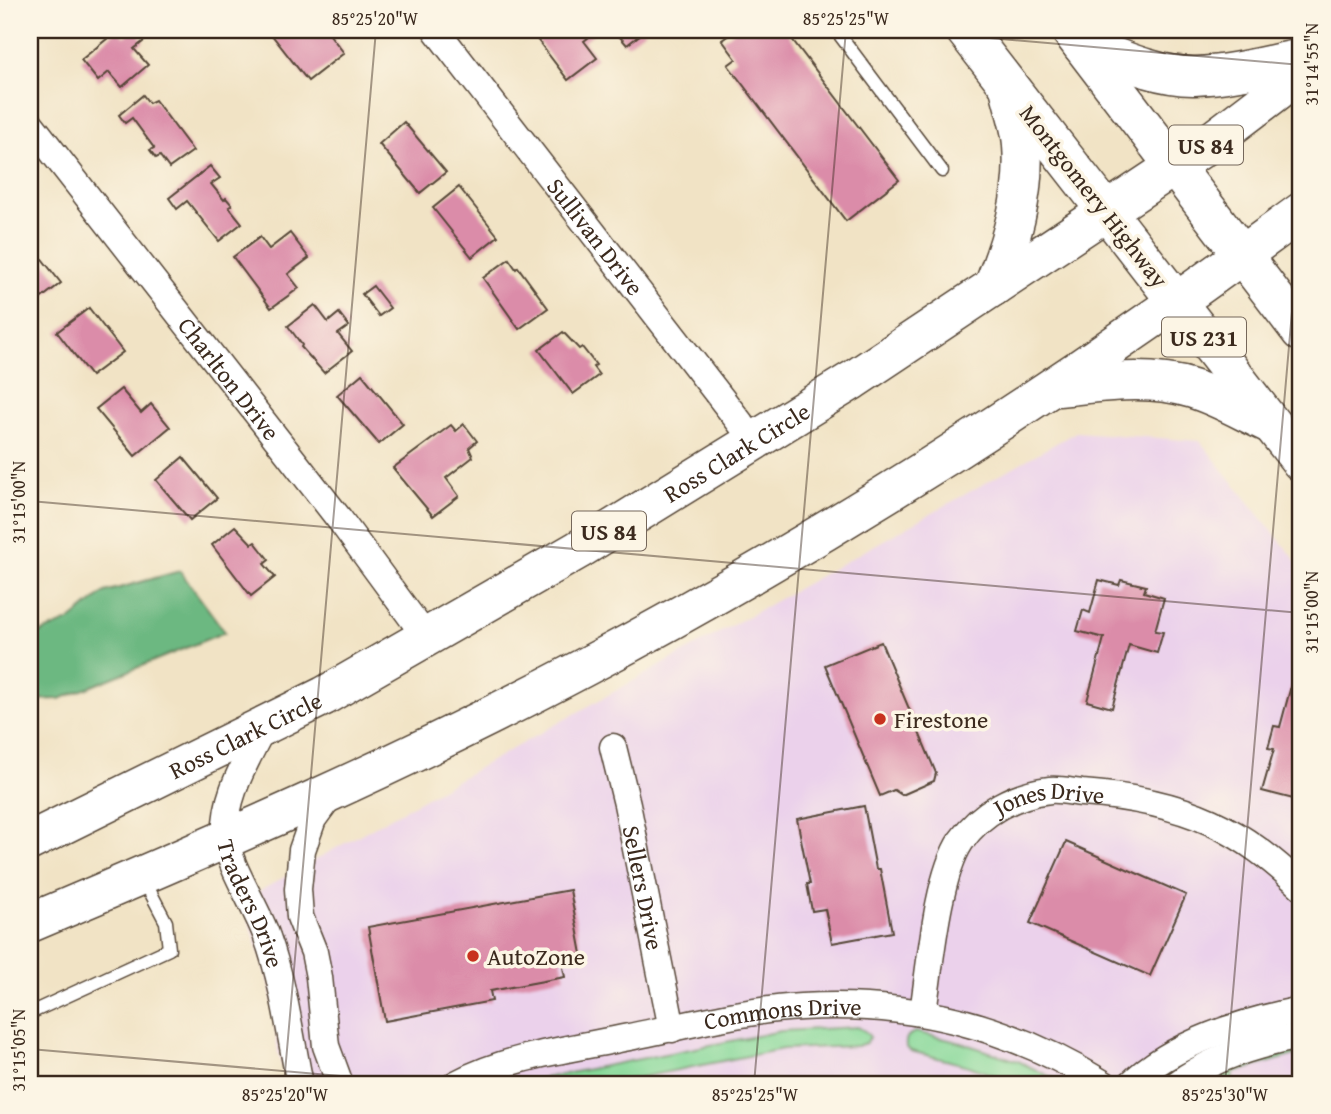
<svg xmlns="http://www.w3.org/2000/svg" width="1331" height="1114" font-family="'Gentium Book Plus',serif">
	<rect width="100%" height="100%" fill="#fcf5e5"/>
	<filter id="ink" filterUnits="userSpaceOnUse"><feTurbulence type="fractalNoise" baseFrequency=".0143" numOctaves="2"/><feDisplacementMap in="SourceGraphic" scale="14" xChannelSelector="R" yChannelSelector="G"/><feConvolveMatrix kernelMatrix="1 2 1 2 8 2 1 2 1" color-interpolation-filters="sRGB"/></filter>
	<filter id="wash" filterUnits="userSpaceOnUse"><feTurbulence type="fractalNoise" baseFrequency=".00686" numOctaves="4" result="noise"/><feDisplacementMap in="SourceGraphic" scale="28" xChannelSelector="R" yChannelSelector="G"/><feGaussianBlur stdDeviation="1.57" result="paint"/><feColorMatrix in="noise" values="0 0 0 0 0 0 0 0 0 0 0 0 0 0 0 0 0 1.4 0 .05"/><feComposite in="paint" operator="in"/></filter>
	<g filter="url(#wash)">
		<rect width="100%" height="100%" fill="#f1e3c5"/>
		<polygon fill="#ebd1eb" points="1076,432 1200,441 1301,567 1301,1084 287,1084 278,1053 270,985 242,901"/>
		<g fill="#86d899" stroke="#60815c" stroke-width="2">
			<polygon points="858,1027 866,1032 870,1037 866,1043 857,1046 783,1049 607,1084 514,1084 781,1031"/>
			<path d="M 916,1032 L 962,1043 L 1018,1061 L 1065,1084 L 1018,1084 L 969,1066 L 911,1051 L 906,1047 C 905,1038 907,1035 916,1032 Z"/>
			<polygon points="1301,1044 1301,1053 1233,1073 1232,1084 1194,1084 1227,1067"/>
		</g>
		<polygon fill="#6cb881" stroke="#547150" stroke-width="2" points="180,571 225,632 60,699 30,700 30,637 69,621 105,592"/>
		<g id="blocks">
			<g fill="#db8ca9">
				<polygon points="118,30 124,37 135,30 144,41 134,49 148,65 122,87 109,72 98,81 81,60"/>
				<polygon points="268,30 326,30 344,53 308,81"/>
				<polygon points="538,30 595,30 596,32 584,41 597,58 568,80 533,34"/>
				<polygon points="614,30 646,30 627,45"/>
				<polygon points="736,30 785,30 899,180 846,221 728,65 736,59 722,40"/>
				<polygon points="143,95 149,103 155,100 193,151 169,168 160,156 156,158 150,150 154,148 132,118 125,123 119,115"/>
				<polygon points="404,122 446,172 420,193 379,144"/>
				<polygon points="210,166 220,178 211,184 224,200 226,198 232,205 229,207 242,223 219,241 187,201 177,209 169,198"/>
				<polygon points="459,187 498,236 472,257 433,208"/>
				<polygon points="290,233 309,258 288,274 299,288 271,308 233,257 260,237 269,249"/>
				<polygon points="30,249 36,257 39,255 61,283 35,303 30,295"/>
				<polygon points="509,259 516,269 518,267 548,308 519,329 483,278"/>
				<polygon points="373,286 390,308 379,316 362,294"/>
				<polygon points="315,305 328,322 339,313 349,326 338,334 352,351 324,373 301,347 302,345 288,326"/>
				<polygon points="89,308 123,352 91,376 57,332"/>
				<polygon points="563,332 579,349 582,347 596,365 593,367 599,375 573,394 539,350"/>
				<polygon points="362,374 403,424 379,444 337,395"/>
				<polygon points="121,389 141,413 151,404 170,427 135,456 96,409"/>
				<polygon points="464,424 477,441 469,448 473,457 446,478 459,496 433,516 393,468 451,425 456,431"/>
				<polygon points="183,457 217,498 190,520 156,480"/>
				<polygon points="235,526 252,544 255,542 269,560 264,564 275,577 251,596 212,545"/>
				<polygon points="1099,580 1119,585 1121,580 1146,586 1144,592 1164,598 1155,631 1163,632 1157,653 1129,645 1112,708 1087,701 1104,638 1077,631 1083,610 1090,613"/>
				<polygon points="881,642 936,773 934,781 902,795 894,790 880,796 825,665"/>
				<polygon points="1291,686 1301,689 1301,801 1262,791 1274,749 1268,748 1274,726 1280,727"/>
				<polygon points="864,806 876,869 880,869 892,932 832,943 825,909 812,911 807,884 810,884 797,819"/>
				<polygon points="1066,842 1186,895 1150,976 1030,923"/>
				<polygon points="570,890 582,954 561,958 565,977 490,991 492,1001 385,1021 368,927"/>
			</g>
		</g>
	</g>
	<g filter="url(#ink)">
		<use href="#blocks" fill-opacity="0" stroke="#564637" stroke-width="2"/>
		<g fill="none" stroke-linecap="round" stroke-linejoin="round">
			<g stroke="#564637" stroke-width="15">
				<g id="service">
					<polyline points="836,30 942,171"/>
					<polyline points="30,1013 169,949 166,922 144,880"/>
					<polyline points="1296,1084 1301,1082"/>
				</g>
			</g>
			<g stroke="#564637" stroke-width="29">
				<g id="minor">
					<path id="s1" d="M 436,30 L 755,442"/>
					<path id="s2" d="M 30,123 L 340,520 L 426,637"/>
					<path id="s3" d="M 263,727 C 246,762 223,797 226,838 C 227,863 258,910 267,937 C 284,984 290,1035 300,1084"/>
					<path id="s4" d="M 613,747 L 627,804 L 672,1029"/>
					<polyline points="332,793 313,819 302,850 298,889 300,917 314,952 319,977 326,1046 340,1084"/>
					<path id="s5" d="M 923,1012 C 930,967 937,877 961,841 C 981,812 1015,794 1050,790 C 1060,789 1072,792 1082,793 C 1125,796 1171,804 1211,822 C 1246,838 1274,861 1301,886"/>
					<path id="s6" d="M 456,1084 C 508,1056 571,1049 629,1037 C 685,1026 744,1010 801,1007 C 912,1000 1010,1026 1104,1084"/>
					<path d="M 1131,1084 C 1172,1043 1245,1021 1301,1010"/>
					<path d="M 1177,1084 C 1212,1057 1258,1044 1301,1036"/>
				</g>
			</g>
			<g stroke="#564637" stroke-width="41">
				<g id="primary">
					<polyline points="965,30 1107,212"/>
					<polyline points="1071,31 1301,332"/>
				</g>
			</g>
			<g stroke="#564637" stroke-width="41">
				<g id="trunk">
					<path d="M 1081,44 C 1115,57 1158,77 1195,76 C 1230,75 1267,65 1301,58"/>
					<polyline points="1107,212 1301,462"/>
					<path d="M 993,287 C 1011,242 1026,195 1022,145 C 1021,126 1013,106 1009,87"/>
					<path d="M 1057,387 C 1102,383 1149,375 1193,389 C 1219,397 1244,412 1268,423"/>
					<path id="s7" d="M 30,841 L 324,696 L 578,550 L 853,380 L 1205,146 L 1301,73"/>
					<path d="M 30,923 C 217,844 404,763 583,668 C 777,565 966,449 1146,323 C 1199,287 1250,249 1301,212"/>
				</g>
			</g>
			<use href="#service" stroke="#fff" stroke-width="12"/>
			<use href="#minor" stroke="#fff" stroke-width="26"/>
			<use href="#primary" stroke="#fff" stroke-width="38"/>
			<use href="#trunk" stroke="#fff" stroke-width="38"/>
		</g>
	</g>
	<path fill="none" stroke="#3b2a1e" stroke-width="2" stroke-opacity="0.45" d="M 898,30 L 1301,65M 30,501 L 1301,613M 30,1049 L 433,1084M 284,1084 L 376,30M 754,1084 L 846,30M 1225,1084 L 1301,208"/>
	<g fill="#c8321e" stroke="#fcf5e5" stroke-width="2.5">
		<circle cx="880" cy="719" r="7"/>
		<circle cx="473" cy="956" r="7"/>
	</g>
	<g text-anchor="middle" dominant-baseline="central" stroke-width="7" stroke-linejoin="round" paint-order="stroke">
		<g fill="#fcf5e5" stroke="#75675a" stroke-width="2">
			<rect x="1169" y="125.5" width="74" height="39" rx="5"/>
			<rect x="1162" y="317.5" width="84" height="39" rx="5"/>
			<rect x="572" y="511.5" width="74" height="39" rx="5"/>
		</g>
		<g font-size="23" font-weight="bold" fill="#3b2a1e">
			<text x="1206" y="145">US 84</text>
			<text x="1204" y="337">US 231</text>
			<text x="609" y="531">US 84</text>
		</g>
		<g font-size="24" fill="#3b2a1e" stroke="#fcf5e5">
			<text transform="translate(1094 196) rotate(52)">Montgomery Highway</text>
			<text stroke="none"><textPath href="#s1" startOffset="261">Sullivan Drive</textPath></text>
			<text stroke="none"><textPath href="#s2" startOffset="324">Charlton Drive</textPath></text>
			<text stroke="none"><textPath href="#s7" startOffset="807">Ross Clark Circle</textPath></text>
			<text stroke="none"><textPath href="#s7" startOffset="240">Ross Clark Circle</textPath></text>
			<text stroke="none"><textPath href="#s5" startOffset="280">Jones Drive</textPath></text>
			<text stroke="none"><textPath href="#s4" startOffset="144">Sellers Drive</textPath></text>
			<text stroke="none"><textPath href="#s3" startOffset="189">Traders Drive</textPath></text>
			<text stroke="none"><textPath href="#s6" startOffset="336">Commons Drive</textPath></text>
		</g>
		<g font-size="24" fill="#3b2a1e" stroke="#fcf5e5" text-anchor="start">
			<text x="894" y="719">Firestone</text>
			<text x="487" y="956">AutoZone</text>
		</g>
	</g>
	<rect width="1331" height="1114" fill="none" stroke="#fcf5e5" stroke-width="77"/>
	<rect x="38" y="38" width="1254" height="1038" fill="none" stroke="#3b2a1e" stroke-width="2.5"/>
	<g font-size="18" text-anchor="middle" fill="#3b2a1e">
		<text x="375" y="25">85°25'20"W</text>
		<text x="846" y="25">85°25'25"W</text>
		<text transform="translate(1312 64) rotate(-90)" y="6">31°14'55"N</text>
		<text transform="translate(19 502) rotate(-90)" y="6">31°15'00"N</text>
		<text transform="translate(1312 612) rotate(-90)" y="6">31°15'00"N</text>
		<text transform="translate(19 1050) rotate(-90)" y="6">31°15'05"N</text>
		<text x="285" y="1101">85°25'20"W</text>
		<text x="755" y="1101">85°25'25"W</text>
		<text x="1225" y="1101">85°25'30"W</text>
	</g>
</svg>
